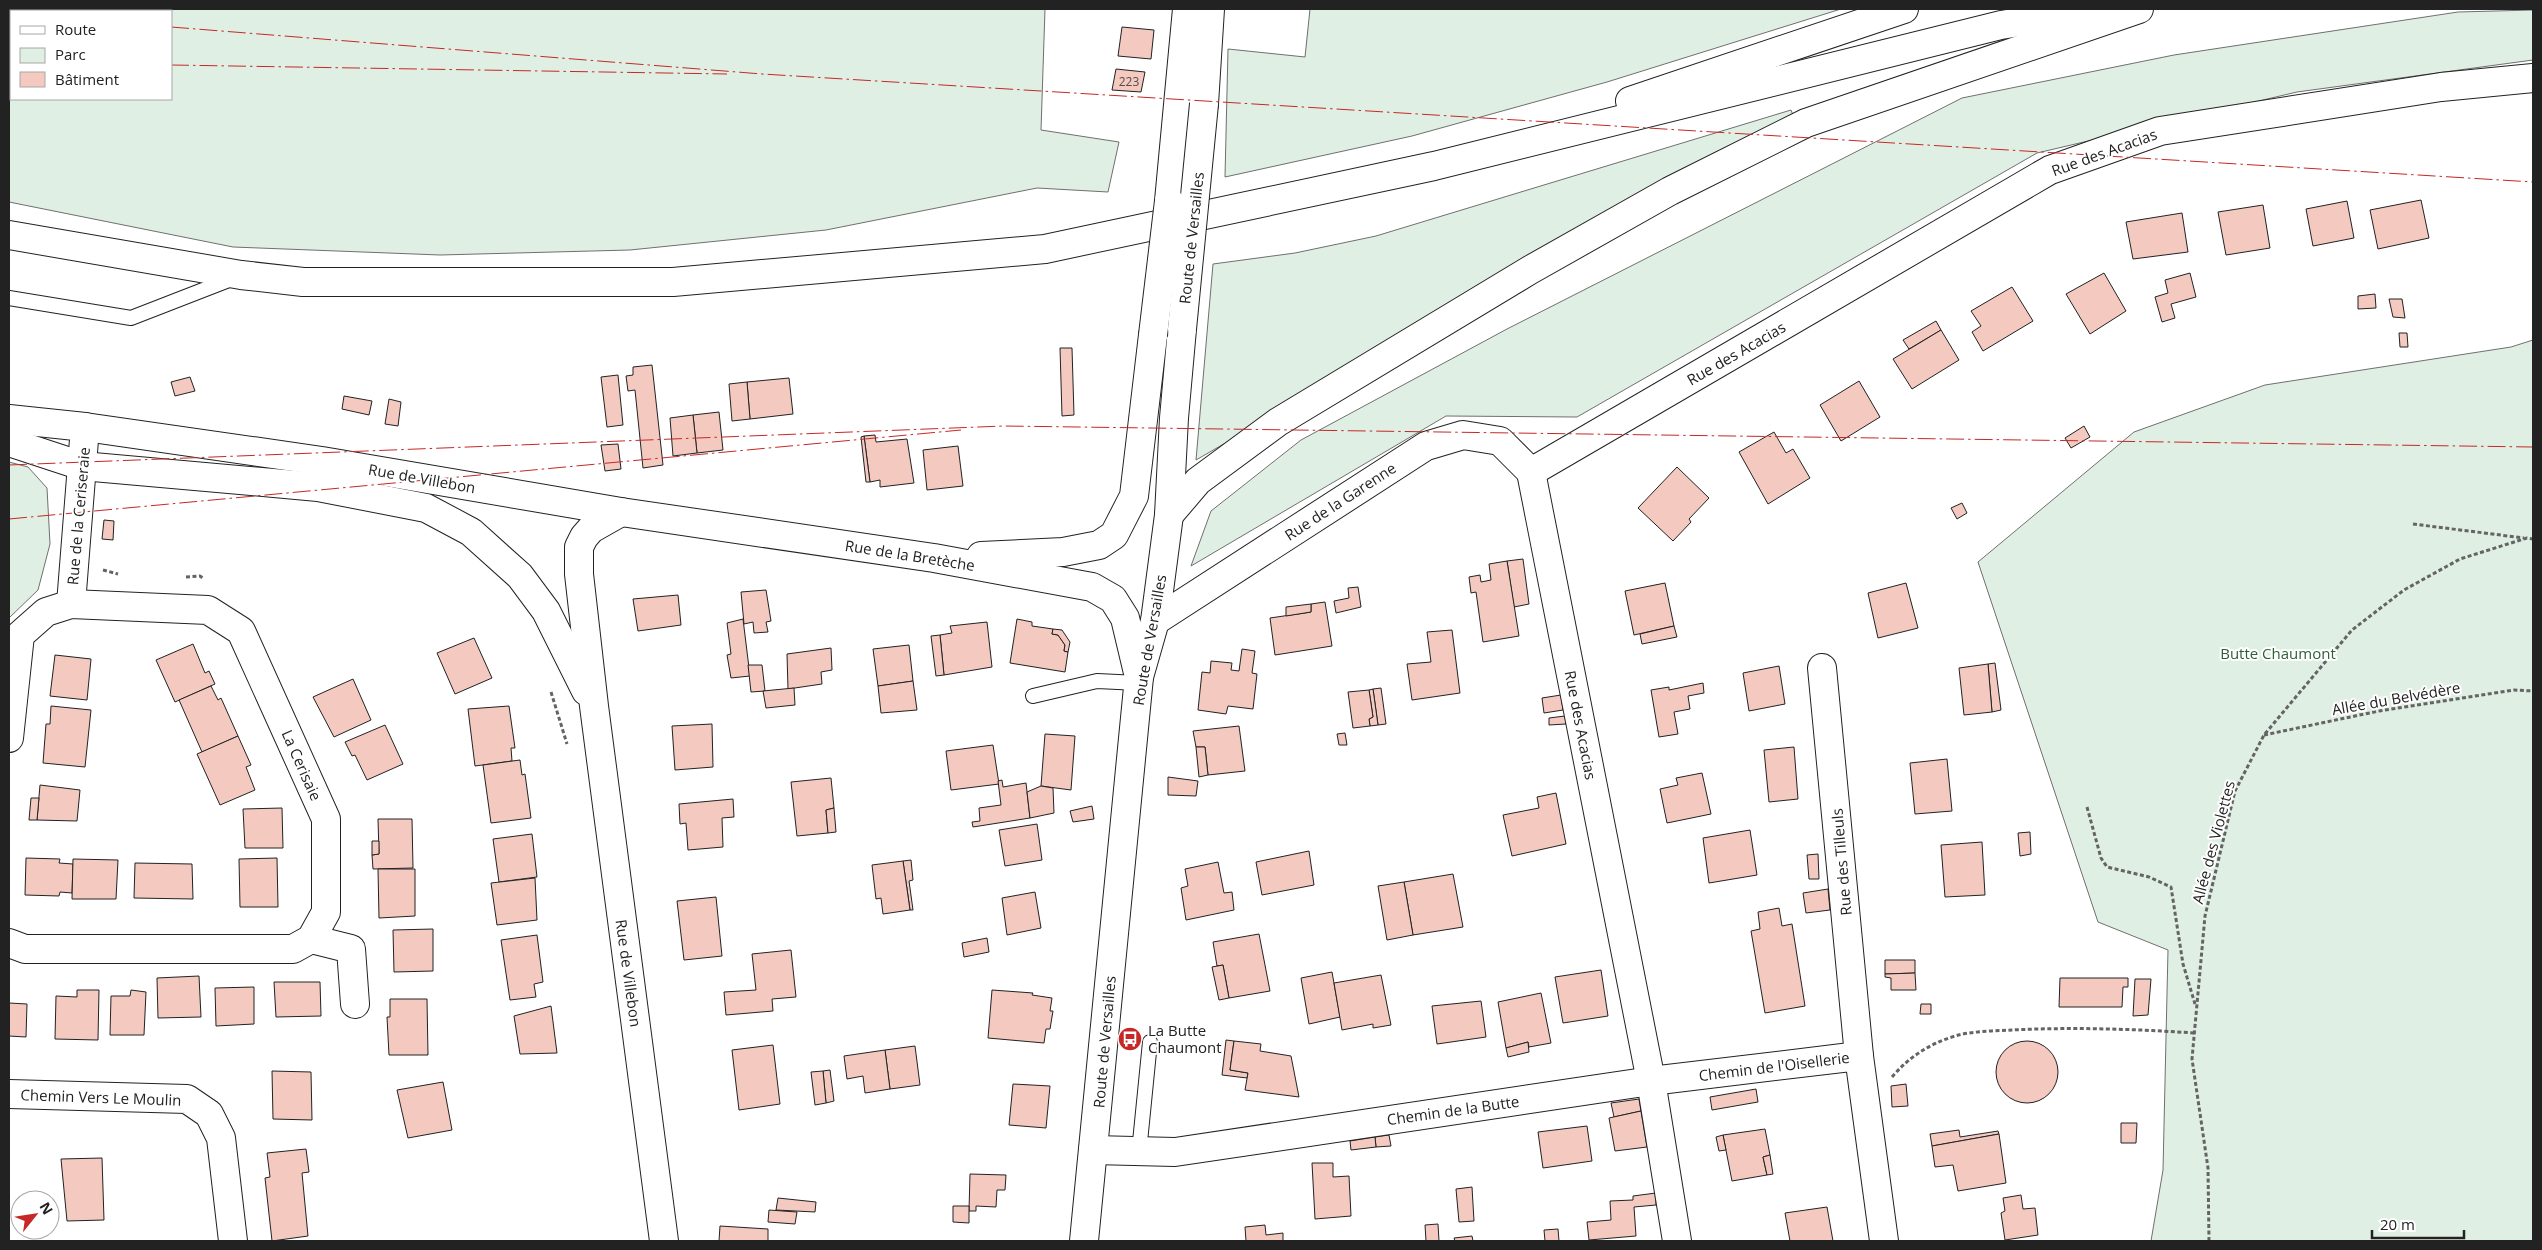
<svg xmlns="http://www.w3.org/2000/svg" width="2542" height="1250" font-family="'Open Sans',sans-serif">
	<rect width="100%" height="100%" fill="#fff"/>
	<g fill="#e0efe3" stroke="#6f6f6f" fill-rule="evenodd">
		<path d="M 9,9 L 1045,9 L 1041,130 L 1119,142 L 1108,192 L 1037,188 L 826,230 L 630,250 L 440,255 L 233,247 L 9,202 ZM 171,11 L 171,99 L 11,99 L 11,11 Z"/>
		<polygon points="1310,9 1841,9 1607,82 1412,136 1225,177 1228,49 1305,57"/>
		<polygon points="2533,10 2533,60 2297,92 2037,153 1577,417 1446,416 1191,566 1211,511 1301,440 1507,329 1962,98 2174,55 2458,12"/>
		<polygon points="1791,110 1793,115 1196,460 1213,264 1295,253 1376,236"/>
		<polygon points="2533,340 2533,1241 2151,1241 2163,1170 2168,950 2098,922 1978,562 2134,432 2265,385 2511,347"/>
		<polygon points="9,462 28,467 47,488 50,544 38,590 9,618"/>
	</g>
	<g fill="#f3c9c0" stroke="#222">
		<polygon points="1122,27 1154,30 1151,59 1118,56"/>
		<polygon points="1116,69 1145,72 1141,92 1112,90"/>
		<polygon points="2421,200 2429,238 2378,249 2370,210"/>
		<polygon points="2347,201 2354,238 2313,246 2306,209"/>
		<polygon points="2263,205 2270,248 2226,255 2218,212"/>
		<polygon points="2182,213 2188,252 2133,259 2126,222"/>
		<polygon points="2104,273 2126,311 2090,334 2066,294"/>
		<polygon points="2190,273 2196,297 2171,304 2175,318 2162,322 2155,297 2168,293 2165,280"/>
		<polygon points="2012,287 2033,321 1983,351 1972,332 1981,326 1971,311"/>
		<polygon points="2375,294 2376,308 2358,309 2358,296"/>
		<polygon points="2389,299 2402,299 2405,318 2393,317"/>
		<polygon points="1936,321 1941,330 1909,349 1903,340"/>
		<polygon points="1941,330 1959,360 1912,389 1893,359"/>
		<polygon points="2399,333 2407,333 2408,347 2400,347"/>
		<polygon points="1060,348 1072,348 1074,415 1062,416"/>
		<polygon points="652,365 663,465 643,468 635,390 628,391 626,376 633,375 633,367"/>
		<polygon points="618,375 623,425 607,427 601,377"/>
		<polygon points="190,377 195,391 175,396 171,382"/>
		<polygon points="789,378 793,414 750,419 747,382"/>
		<polygon points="1859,381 1880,417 1841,441 1820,405"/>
		<polygon points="747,382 750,419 732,421 729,384"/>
		<polygon points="344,396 372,401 369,415 342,409"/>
		<polygon points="389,399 401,402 398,426 385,424"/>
		<polygon points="719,412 723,450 697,453 693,415"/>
		<polygon points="693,415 697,453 673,456 670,418"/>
		<polygon points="2084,426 2090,437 2071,448 2065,438"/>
		<polygon points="1774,432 1786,453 1793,449 1810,478 1768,504 1739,452"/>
		<polygon points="875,435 876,442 907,439 914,483 880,487 880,480 870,482 864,436"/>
		<polygon points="864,436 870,482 866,482 861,437"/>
		<polygon points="618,444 621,469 605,471 601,445"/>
		<polygon points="958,446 963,486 927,490 923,450"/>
		<polygon points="1677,467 1709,498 1689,519 1691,522 1673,541 1638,508"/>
		<polygon points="1962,503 1967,513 1957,519 1951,508"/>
		<polygon points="104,520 114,521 113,540 102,539"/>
		<polygon points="1523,559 1529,604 1514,607 1507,561"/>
		<polygon points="1507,561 1519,636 1483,642 1476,592 1471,593 1469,577 1480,575 1481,582 1491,580 1489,564"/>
		<polygon points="1665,583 1674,626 1634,635 1625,591"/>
		<polygon points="1906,583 1918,628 1878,638 1868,593"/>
		<polygon points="1358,587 1361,607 1336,613 1334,601 1349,598 1348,588"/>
		<polygon points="766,590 771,621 766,622 768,632 754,633 753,622 744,624 741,592"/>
		<polygon points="678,595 681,625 638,631 633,599"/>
		<polygon points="1325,602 1332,646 1275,655 1270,618 1311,612 1311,604"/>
		<polygon points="1311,604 1311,612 1286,616 1286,607"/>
		<polygon points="743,619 750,676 731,678 727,655 731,654 727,623"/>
		<polygon points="1017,619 1032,622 1032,626 1053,629 1052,634 1058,635 1065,645 1064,651 1068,652 1065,672 1010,663"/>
		<polygon points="987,622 992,667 944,675 940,635 952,633 950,626"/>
		<polygon points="1674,626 1677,637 1642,644 1640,634"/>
		<polygon points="1053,629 1062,630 1070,642 1068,652 1064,651 1065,645 1058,635 1052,634"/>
		<polygon points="1452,630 1460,693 1412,700 1407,664 1431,662 1427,632"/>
		<polygon points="940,635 944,675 936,676 931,636"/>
		<polygon points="474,638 492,678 455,694 437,653"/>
		<polygon points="193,644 205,673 209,671 215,684 175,702 156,660"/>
		<polygon points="909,645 913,681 878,686 873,649"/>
		<polygon points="831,648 832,670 821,672 822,684 788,689 787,654"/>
		<polygon points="1242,649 1255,651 1252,673 1257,674 1253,709 1228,706 1226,714 1198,710 1202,672 1210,673 1211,661 1232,663 1231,670 1239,671"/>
		<polygon points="55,655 91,659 87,700 50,696"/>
		<polygon points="1995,663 2001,710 1992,712 1988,664"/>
		<polygon points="1988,664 1992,712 1964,715 1959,668"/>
		<polygon points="748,665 762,665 765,691 751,692"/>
		<polygon points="1779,666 1785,704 1749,711 1743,673"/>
		<polygon points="353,679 371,720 334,737 313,697"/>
		<polygon points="913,681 917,710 881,713 878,686"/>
		<polygon points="1703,683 1704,693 1688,696 1690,709 1674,712 1678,734 1659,737 1651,690 1669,687 1669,690"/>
		<polygon points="211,686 218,700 221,698 238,736 202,752 179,700"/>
		<polygon points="794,688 795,705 766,708 763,691"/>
		<polygon points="1381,688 1386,724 1378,725 1373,689"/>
		<polygon points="1373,689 1378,725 1370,726 1369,719 1373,717 1369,690"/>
		<polygon points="1369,690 1373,717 1369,719 1370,726 1353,728 1348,692"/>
		<polygon points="1561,695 1563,710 1544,713 1542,698"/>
		<polygon points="51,706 91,710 85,767 43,763 46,724 50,724"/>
		<polygon points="509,706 515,748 511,748 512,761 475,766 468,709"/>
		<polygon points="1565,716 1566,724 1549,725 1549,718"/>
		<polygon points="712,724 713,767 675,770 672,726"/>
		<polygon points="385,725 403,764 367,780 355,755 352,756 345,742"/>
		<polygon points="1239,726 1245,771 1208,775 1205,747 1196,747 1193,731"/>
		<polygon points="1345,733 1347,745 1339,745 1337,734"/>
		<polygon points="1045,734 1075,736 1071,790 1041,786"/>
		<polygon points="238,736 251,765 246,767 255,790 220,805 197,754"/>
		<polygon points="993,745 999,784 951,790 946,751"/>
		<polygon points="1196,747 1205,747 1208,775 1199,777"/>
		<polygon points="1794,747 1798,799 1769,802 1764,750"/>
		<polygon points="1947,759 1952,811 1915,814 1910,763"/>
		<polygon points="520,760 522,775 525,774 531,818 491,823 483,765"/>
		<polygon points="1702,773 1711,814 1667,823 1660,789 1678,785 1676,778"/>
		<polygon points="1168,777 1198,781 1196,796 1168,795"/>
		<polygon points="831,778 834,808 826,810 828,833 797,836 791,782"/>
		<polygon points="1002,780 1003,787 1026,783 1030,818 973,827 972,822 980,821 979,808 1001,805 998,781"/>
		<polygon points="40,785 80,790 77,821 37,820"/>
		<polygon points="1041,786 1053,788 1054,813 1030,818 1027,792"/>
		<polygon points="1556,793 1566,844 1512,856 1503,815 1539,808 1537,797"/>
		<polygon points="31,798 39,798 37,820 29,820"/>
		<polygon points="733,799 734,817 722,818 723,847 688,850 686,823 680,824 679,804"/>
		<polygon points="1092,806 1094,819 1073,822 1070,811"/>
		<polygon points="282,808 283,848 245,848 243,809"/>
		<polygon points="834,808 836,832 828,833 826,810"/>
		<polygon points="378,819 412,819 413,868 373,869 372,855 379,854"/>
		<polygon points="1037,824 1042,860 1005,866 999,830"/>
		<polygon points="1750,830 1757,875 1709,883 1703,838"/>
		<polygon points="2030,832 2031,854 2020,856 2018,833"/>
		<polygon points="532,834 537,877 499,882 493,839"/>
		<polygon points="372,841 379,841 379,854 372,855"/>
		<polygon points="1982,842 1985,895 1945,897 1941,845"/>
		<polygon points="1309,851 1314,885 1262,895 1256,862"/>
		<polygon points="1818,854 1819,879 1809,879 1807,855"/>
		<polygon points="26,858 60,859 59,863 73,864 72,893 60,892 59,896 25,895"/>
		<polygon points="277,858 278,907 240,907 239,859"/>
		<polygon points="73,859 118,860 116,899 72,899"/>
		<polygon points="911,860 913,880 909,881 913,910 910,910 903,861"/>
		<polygon points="903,861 910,910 883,914 881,898 876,899 872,865"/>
		<polygon points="1218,862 1224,893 1232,892 1234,910 1186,920 1181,888 1188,886 1185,869"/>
		<polygon points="135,863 192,864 193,899 134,898"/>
		<polygon points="378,869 415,869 415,916 379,918"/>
		<polygon points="1453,874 1463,927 1413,935 1404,882"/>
		<polygon points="535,878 537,920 497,925 491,883"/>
		<polygon points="1404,882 1413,935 1387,940 1378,886"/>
		<polygon points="1828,889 1830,910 1806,913 1803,893"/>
		<polygon points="1035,892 1041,928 1007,935 1002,898"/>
		<polygon points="716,897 722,956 684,960 677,901"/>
		<polygon points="1779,908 1782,926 1792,924 1805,1006 1765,1013 1751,931 1760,929 1758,912"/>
		<polygon points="433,929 433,971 394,972 393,930"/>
		<polygon points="1259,934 1270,991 1229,998 1223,965 1217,966 1213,942"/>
		<polygon points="537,935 543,982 534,984 536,997 510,1000 501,940"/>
		<polygon points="987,938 989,952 964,957 962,943"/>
		<polygon points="791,950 796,997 772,999 773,1011 726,1015 724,992 756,990 752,954"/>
		<polygon points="1885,960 1915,960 1915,973 1885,974"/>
		<polygon points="1223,965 1229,998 1219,1000 1212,967"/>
		<polygon points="1601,970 1608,1016 1563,1023 1555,977"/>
		<polygon points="1332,972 1340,1017 1309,1024 1301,978"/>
		<polygon points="1915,973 1916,990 1891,990 1891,978 1885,977 1885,974"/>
		<polygon points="1381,975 1391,1025 1373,1028 1373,1024 1342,1030 1334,983"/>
		<polygon points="199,976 201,1017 158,1018 157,978"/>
		<polygon points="2060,978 2128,978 2128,987 2123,987 2122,1007 2059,1007"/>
		<polygon points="2135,979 2151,979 2148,1015 2133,1016"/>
		<polygon points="274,982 320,982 321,1016 276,1017"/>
		<polygon points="254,987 254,1024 216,1026 215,988"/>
		<polygon points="77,990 99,990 98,1040 55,1039 56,996 77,997"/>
		<polygon points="131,990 146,992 144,1035 110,1035 111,996 130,996"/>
		<polygon points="992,990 1033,993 1032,995 1052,998 1050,1011 1053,1011 1050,1029 1046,1029 1044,1043 988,1038"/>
		<polygon points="1541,993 1551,1043 1529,1047 1528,1042 1506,1048 1498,1002"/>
		<polygon points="390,999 427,999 428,1055 389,1055 387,1017 390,1017"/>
		<polygon points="1481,1001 1486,1037 1437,1044 1432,1006"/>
		<polygon points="9,1003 27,1004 26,1037 9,1036"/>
		<polygon points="1921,1004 1931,1004 1931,1014 1920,1014"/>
		<polygon points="551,1006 557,1053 520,1054 514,1016"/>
		<polygon points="1226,1040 1234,1041 1230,1070 1248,1073 1247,1078 1222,1075"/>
		<circle cx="2027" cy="1072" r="31"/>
		<polygon points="1234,1041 1261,1044 1260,1051 1291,1056 1299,1097 1245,1090 1248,1073 1230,1070"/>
		<polygon points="1528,1042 1529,1052 1508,1057 1506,1048"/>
		<polygon points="773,1045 780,1104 739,1110 732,1050"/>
		<polygon points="915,1046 920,1085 890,1089 885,1050"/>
		<polygon points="885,1050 890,1089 865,1093 863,1076 847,1079 844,1056"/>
		<polygon points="830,1070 834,1101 826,1103 823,1071"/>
		<polygon points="272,1071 311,1072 312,1120 273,1119"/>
		<polygon points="823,1071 826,1103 815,1105 811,1072"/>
		<polygon points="443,1082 452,1130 408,1138 397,1090"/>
		<polygon points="1013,1084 1050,1086 1046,1128 1009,1125"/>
		<polygon points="1906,1084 1908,1106 1892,1107 1891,1086"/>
		<polygon points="1756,1089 1758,1102 1712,1110 1710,1097"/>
		<polygon points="1639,1099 1641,1111 1614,1117 1611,1103"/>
		<polygon points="1641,1111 1647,1147 1615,1151 1609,1118"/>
		<polygon points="2121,1123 2137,1123 2136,1143 2121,1143"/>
		<polygon points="1587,1126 1592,1161 1543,1168 1538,1132"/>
		<polygon points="1765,1129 1770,1155 1763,1157 1767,1175 1732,1181 1723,1135"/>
		<polygon points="1959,1130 1960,1137 1998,1131 1999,1134 1932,1146 1930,1134"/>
		<polygon points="1999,1134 2006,1183 1958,1191 1953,1165 1935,1167 1932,1146"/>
		<polygon points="1389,1135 1391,1146 1376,1147 1375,1137"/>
		<polygon points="1723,1135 1726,1150 1719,1151 1716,1137"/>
		<polygon points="1375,1137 1376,1147 1351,1150 1350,1141"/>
		<polygon points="306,1149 309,1172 302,1173 308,1236 272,1241 265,1178 270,1177 267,1153"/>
		<polygon points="1770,1155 1773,1174 1767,1175 1763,1157"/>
		<polygon points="102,1158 104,1220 67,1221 61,1159"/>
		<polygon points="1312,1163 1333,1163 1333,1177 1349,1176 1351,1216 1315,1219"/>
		<polygon points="970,1174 1006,1175 1005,1190 997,1190 996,1207 976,1206 976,1211 969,1211"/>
		<polygon points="1472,1187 1474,1221 1459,1222 1456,1189"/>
		<polygon points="1656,1193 1656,1205 1634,1207 1636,1236 1589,1240 1587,1222 1611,1220 1610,1201 1633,1200 1633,1196"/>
		<polygon points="2021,1195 2023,1209 2035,1208 2038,1235 2005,1240 2001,1213 2005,1211 2003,1198"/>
		<polygon points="778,1198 816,1202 815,1212 776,1210"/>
		<polygon points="953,1206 969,1206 969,1223 953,1222"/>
		<polygon points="1827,1207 1833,1241 1790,1241 1785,1213"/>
		<polygon points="769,1210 797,1212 795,1224 768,1222"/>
		<polygon points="1438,1224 1439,1241 1426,1241 1425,1225"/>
		<polygon points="1265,1225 1266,1235 1283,1233 1283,1241 1246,1241 1245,1227"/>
		<polygon points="720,1226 768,1229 768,1241 719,1241"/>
		<polygon points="1558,1229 1559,1241 1545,1241 1544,1230"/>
		<polygon points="1472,1236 1473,1241 1455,1241 1454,1238"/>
	</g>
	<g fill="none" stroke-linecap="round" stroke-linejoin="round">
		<g stroke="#222" stroke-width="16">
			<g id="lane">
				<polyline points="9,298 131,318 234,278"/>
				<polyline points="1033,696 1097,681 1139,683"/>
				<polyline points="1139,1152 1150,1042"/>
			</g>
		</g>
		<g stroke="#222" stroke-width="30">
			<g id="street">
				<polyline points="1531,472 2050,170 2160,131 2441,87 2533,78"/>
				<polyline points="1531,472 1651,1081 1677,1241"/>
				<polyline points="71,604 85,427"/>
				<polyline points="1155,621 1426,446 1463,435 1500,441 1531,472"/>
				<polyline points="1822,668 1859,1056"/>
				<polyline points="9,738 20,635 46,612 71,604 208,610 241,631 326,819 326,912 311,939 293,949 25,949 9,943"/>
				<polyline points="311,939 351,949 355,1004"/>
				<polyline points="9,1094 187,1099 209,1114 221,1138 233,1241"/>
				<polyline points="1093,1150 1175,1152 1651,1081 1859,1056 1884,1241"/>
			</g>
		</g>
		<g stroke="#222" stroke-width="30">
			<g id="secondary">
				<polyline points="1204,104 1210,9"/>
				<polyline points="1169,201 1187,9"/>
				<polyline points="9,419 85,427 322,461 621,512 934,558 1092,587 1113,599 1125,618 1139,677"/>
				<polyline points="9,442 82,466 318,487 426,508 471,532 520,576 546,611 586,691"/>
				<polyline points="621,512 591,529 584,537 579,547 579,574 594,706 664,1241"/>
				<polyline points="981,556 1063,552 1099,545 1114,535 1134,496 1153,335"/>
				<polyline points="1084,1241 1139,677 1155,621 1169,515 1174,418 1182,329"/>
			</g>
		</g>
		<g stroke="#222" stroke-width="30">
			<g id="primary">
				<polyline points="1630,101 1904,9"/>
				<polyline points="9,235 241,275 303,282 673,282 1045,249 1434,166 2001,25 2099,9"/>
				<polyline points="1169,515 1198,481 1278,422 1530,270 1670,191 1806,123 2139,9"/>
			</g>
		</g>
		<g stroke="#646464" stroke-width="3" stroke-dasharray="4 2.5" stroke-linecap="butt">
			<polyline points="2413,524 2524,538"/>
			<polyline points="103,570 118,574"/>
			<polyline points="186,577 200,576 204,579"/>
			<polyline points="551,692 567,744"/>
			<polyline points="2264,735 2379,711 2514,690 2533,691"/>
			<polyline points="2087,807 2101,858 2107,867 2149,877 2171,887 2183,964 2195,1004"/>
			<path d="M 1892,1077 C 1909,1057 1929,1044 1955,1036 C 1972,1031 1993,1031 2012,1030 C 2072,1027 2134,1029 2195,1033"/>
			<polyline points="2209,1241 2208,1168 2192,1059 2205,916 2235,791 2264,735 2352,630 2404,590 2460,559 2527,538 2533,539"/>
		</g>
		<use href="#lane" stroke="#fff" stroke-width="14"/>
		<use href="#street" stroke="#fff" stroke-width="28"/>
		<use href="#secondary" stroke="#fff" stroke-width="28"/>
		<use href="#primary" stroke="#fff" stroke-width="28"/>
		<g stroke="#222" stroke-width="30" stroke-linecap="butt">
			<g id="secondary-bridge">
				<polyline points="1182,329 1204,104"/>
				<polyline points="1153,335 1169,201"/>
			</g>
		</g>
		<use href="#secondary-bridge" stroke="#fff" stroke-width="28"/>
		<g stroke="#c62828" stroke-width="1" stroke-dasharray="18 4 2.5 4" stroke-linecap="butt">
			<polyline points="9,14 11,14"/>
			<polyline points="171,27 762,74 2533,182"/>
			<polyline points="9,62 11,62"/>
			<polyline points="171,65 727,74"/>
			<polyline points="9,465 1004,426 2533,447"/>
			<polyline points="9,519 961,430"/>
		</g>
	</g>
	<defs>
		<g id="bus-disc" transform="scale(1.25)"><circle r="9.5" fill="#c62828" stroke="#fff"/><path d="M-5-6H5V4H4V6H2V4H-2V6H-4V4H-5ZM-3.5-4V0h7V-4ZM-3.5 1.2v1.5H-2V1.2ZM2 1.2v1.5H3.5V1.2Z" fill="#fff"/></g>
	</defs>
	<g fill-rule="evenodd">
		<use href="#bus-disc" x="1130" y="1039"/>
	</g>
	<g text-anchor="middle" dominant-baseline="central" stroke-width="4" stroke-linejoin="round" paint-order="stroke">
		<g font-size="12" fill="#564c4a">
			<text x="1129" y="81">223</text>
		</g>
		<g font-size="15" fill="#222" stroke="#fff">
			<text transform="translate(2104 152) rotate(-20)">Rue des Acacias</text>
			<text transform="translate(1191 238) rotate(-84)">Route de Versailles</text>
			<text transform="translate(1736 353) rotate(-30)">Rue des Acacias</text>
			<text transform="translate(422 478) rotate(10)">Rue de Villebon</text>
			<text transform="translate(1340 501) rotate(-33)">Rue de la Garenne</text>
			<text transform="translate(78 516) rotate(-85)">Rue de la Ceriseraie</text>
			<text transform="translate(910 555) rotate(9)">Rue de la Bretèche</text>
			<text transform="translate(1149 640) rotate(-80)">Route de Versailles</text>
			<text transform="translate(2396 698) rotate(-10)">Allée du Belvédère</text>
			<text transform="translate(1581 725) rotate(79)">Rue des Acacias</text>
			<text transform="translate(302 765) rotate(66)">La Cerisaie</text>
			<text transform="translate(2213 842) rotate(-75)">Allée des Violettes</text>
			<text transform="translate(1841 862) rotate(-95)">Rue des Tilleuls</text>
			<text transform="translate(629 973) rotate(82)">Rue de Villebon</text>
			<text transform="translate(1104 1042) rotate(-85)">Route de Versailles</text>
			<text transform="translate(1774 1066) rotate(-7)">Chemin de l'Oisellerie</text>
			<text transform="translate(101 1097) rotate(2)">Chemin Vers Le Moulin</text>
			<text transform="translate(1453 1110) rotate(-8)">Chemin de la Butte</text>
		</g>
		<g font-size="15" fill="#2f5e38" stroke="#fff">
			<text x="2278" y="653">Butte Chaumont</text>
		</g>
		<g font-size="15" fill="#222" stroke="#fff" text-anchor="start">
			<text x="1148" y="1030">La Butte<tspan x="1148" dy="17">Chaumont</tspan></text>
		</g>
	</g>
	<rect width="2542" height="1250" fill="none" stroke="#222222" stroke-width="20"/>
	<rect x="10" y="10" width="162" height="90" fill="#ffffff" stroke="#a7a7a7"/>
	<rect x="20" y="26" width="25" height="8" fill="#ffffff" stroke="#a7a7a7"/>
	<text x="55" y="35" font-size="15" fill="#222222">Route</text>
	<rect x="20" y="48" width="25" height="15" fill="#e0efe3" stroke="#a7a7a7"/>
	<text x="55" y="60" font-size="15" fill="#222222">Parc</text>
	<rect x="20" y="72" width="25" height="15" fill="#f3c9c0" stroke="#a7a7a7"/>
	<text x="55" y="85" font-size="15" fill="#222222">Bâtiment</text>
	<g transform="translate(35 1215) rotate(60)"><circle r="24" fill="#ffffff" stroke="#a7a7a7"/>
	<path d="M0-4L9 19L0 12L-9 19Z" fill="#c62828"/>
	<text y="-8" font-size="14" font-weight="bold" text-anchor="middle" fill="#222222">N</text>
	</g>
	<path d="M2372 1230v8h92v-8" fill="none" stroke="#222222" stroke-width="2.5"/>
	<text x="2380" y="1230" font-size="15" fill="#222222" stroke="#ffffff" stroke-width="4" paint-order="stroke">20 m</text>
</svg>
